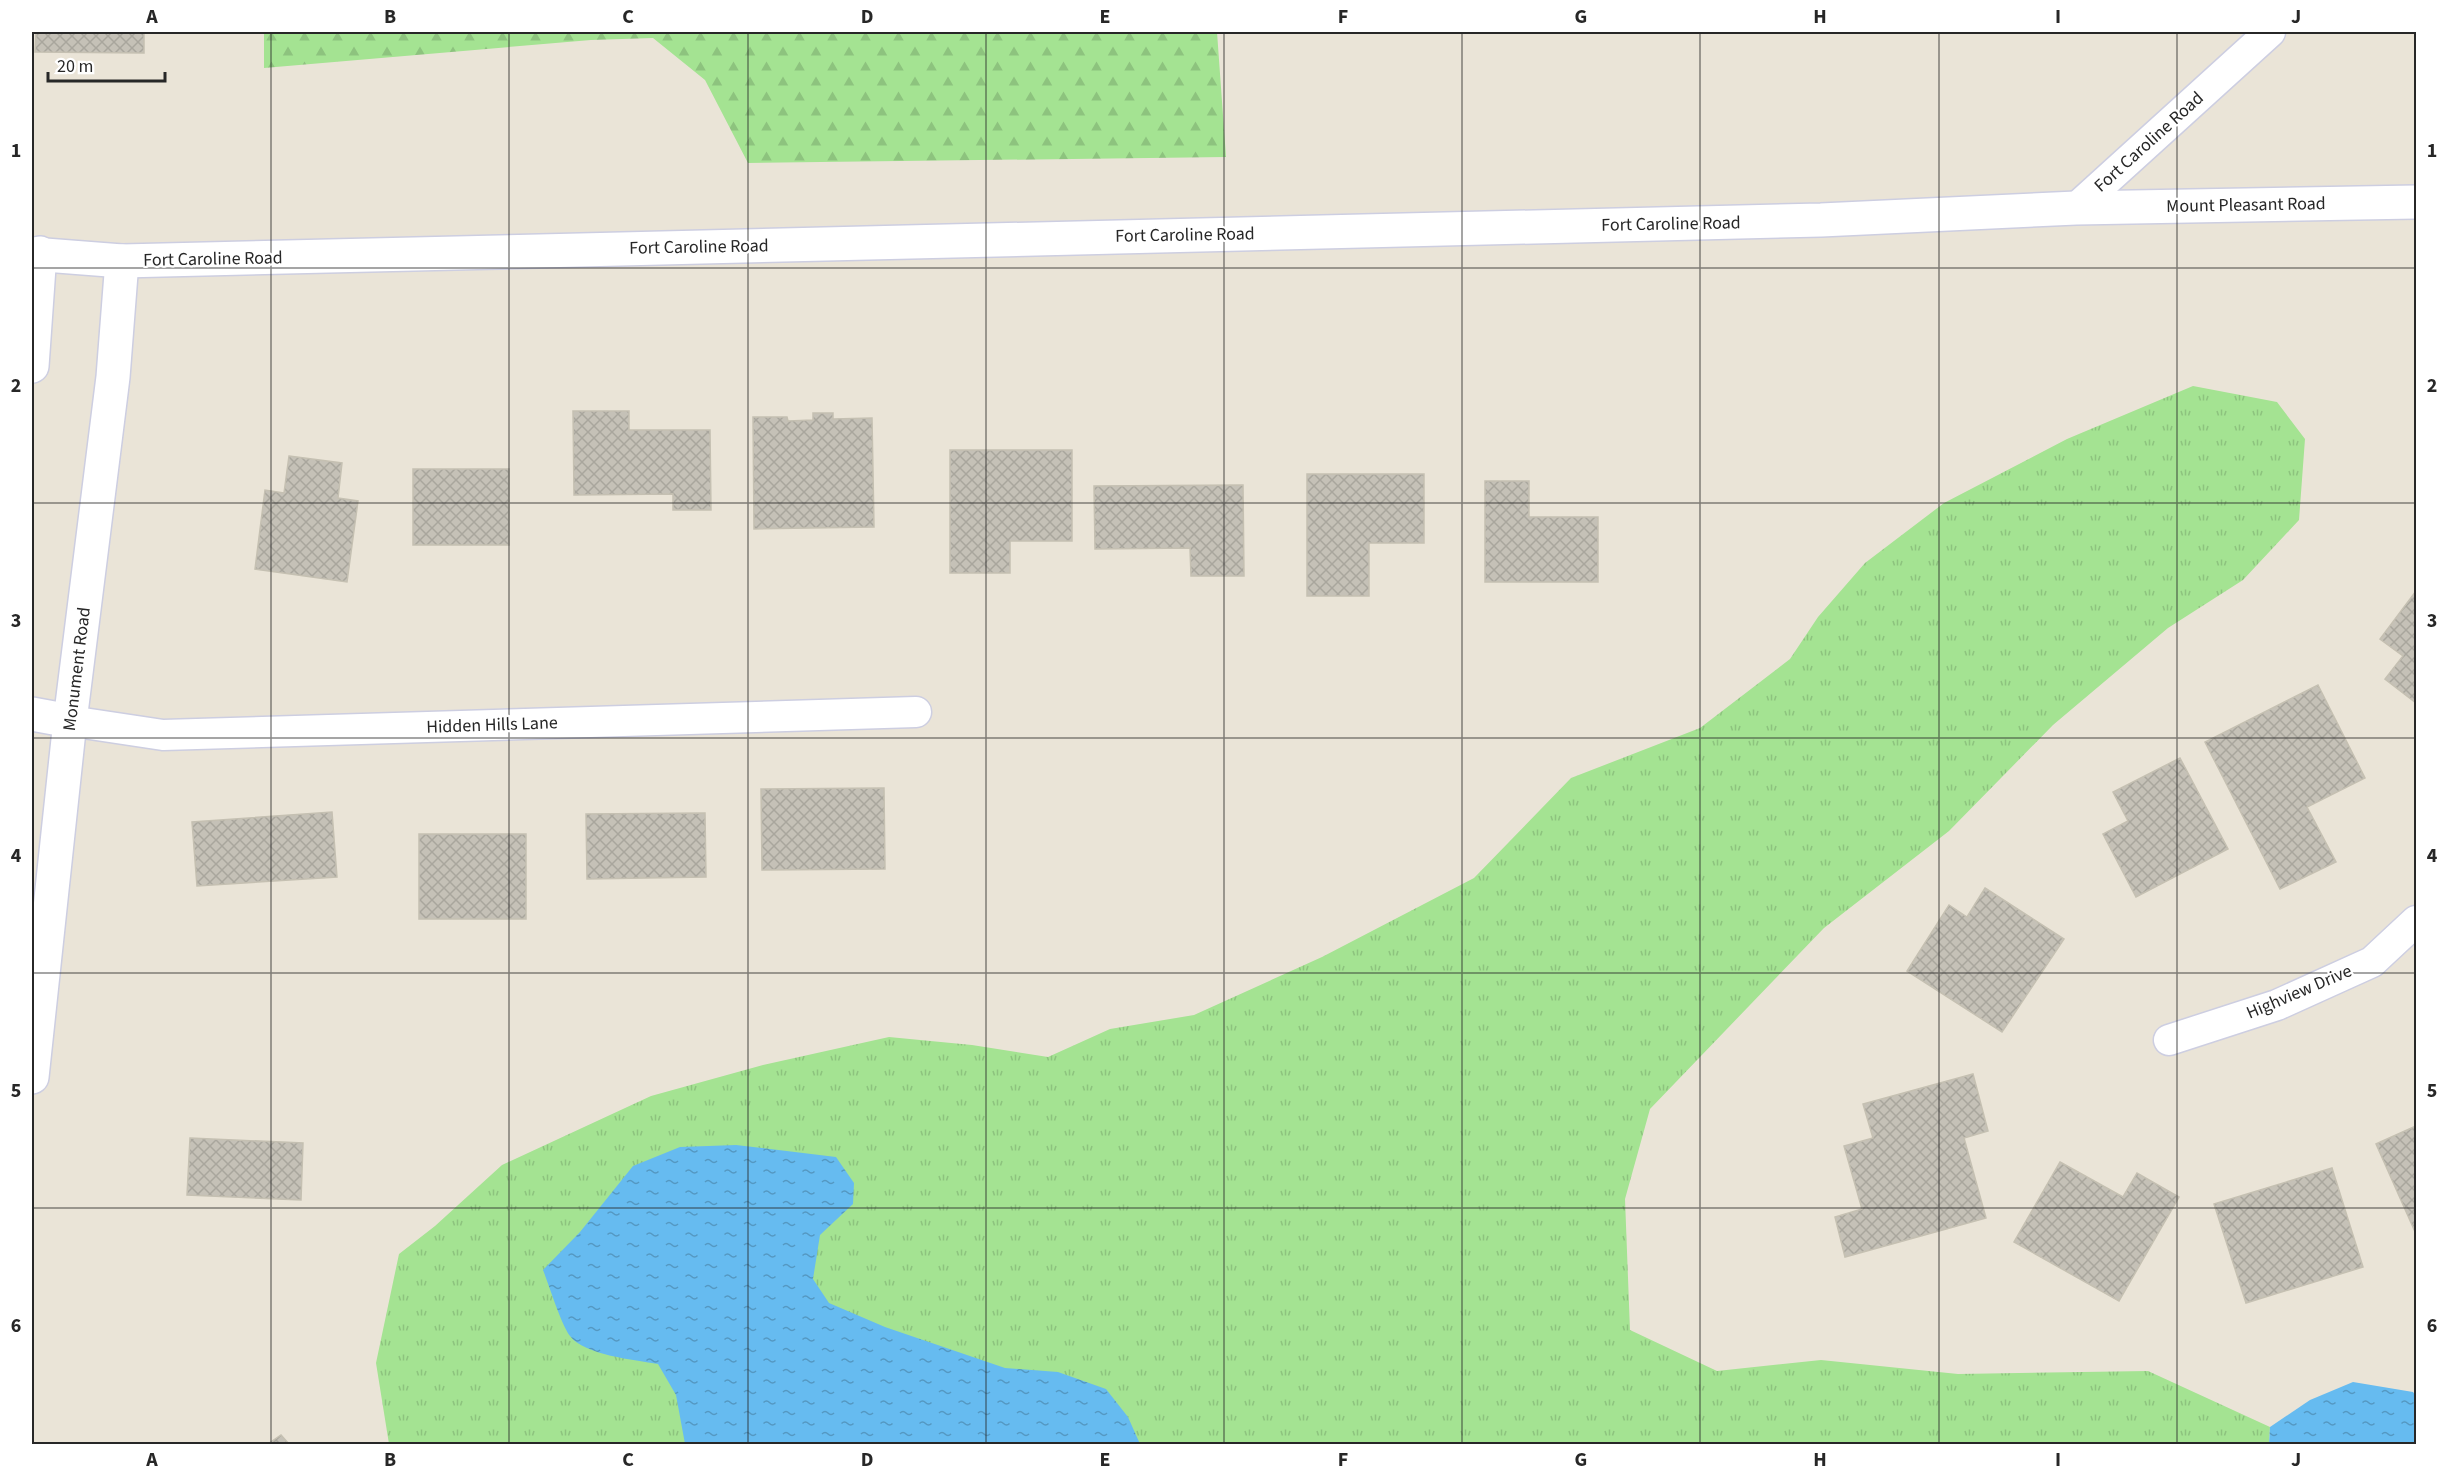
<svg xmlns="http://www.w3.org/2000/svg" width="2448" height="1476" font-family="'Source Sans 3',sans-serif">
	<defs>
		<pattern id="grass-tufts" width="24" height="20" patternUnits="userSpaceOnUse" patternTransform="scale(1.5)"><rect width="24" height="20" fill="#a4e392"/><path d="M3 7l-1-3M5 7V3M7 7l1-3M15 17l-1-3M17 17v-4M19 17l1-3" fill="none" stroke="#8dc37e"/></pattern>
		<pattern id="forest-firs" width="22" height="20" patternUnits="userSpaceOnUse" patternTransform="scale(1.5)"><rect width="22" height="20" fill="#a4e392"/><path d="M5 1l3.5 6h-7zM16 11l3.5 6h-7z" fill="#8dc37e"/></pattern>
		<pattern id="water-ripples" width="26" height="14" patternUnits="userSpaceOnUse" patternTransform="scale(1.5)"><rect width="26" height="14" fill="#66bbf0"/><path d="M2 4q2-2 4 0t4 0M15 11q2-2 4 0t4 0" fill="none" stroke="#5498c2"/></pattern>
		<pattern id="building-cross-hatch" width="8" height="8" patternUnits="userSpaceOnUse" patternTransform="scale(1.5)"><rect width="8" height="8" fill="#c5c1b7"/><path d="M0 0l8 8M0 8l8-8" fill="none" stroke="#a9a69d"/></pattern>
	</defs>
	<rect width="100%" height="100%" fill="#eae4d7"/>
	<polygon fill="url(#grass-tufts)" points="2193,386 2277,402 2305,439 2299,520 2243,580 2168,628 2053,725 1949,831 1824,928 1650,1109 1625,1199 1630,1330 1717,1371 1821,1360 1958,1374 2148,1371 2270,1427 2269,1444 389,1444 376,1363 399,1254 435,1226 502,1165 651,1096 763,1065 889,1037 972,1045 1048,1057 1110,1029 1194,1015 1322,957 1474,878 1571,778 1700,728 1790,659 1818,617 1865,563 1944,503 2067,439"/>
	<polygon fill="url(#forest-firs)" points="264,32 1217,32 1226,157 748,163 705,80 653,38 591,40 264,68"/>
	<g fill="url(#water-ripples)">
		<path d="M 736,1145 L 836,1157 L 854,1183 L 853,1204 L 820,1235 L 813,1279 L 829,1303 L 885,1327 L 1005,1368 L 1058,1372 L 1106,1389 L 1128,1417 L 1140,1444 L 685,1444 L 676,1395 L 658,1364 C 635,1360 584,1355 570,1336 C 561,1324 549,1285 543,1270 L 580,1232 L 633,1166 L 680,1147 Z"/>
		<polygon points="2353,1382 2413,1392 2416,1396 2416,1444 2269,1444 2270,1427 2310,1400"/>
	</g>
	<g fill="url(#building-cross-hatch)" stroke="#c5c0b2" stroke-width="1.5">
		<polygon points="36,32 144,32 144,53 35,52"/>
		<polygon points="573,411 629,411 629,430 710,430 711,510 673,510 673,494 574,495"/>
		<polygon points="813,413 833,413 833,419 872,418 874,527 754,529 753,417 787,417 788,421 813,420"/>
		<polygon points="950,450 1072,450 1072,541 1010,541 1010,573 950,573"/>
		<polygon points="289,456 342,463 338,498 358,501 347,582 255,569 265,490 284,493"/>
		<rect x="413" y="469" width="96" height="76"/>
		<polygon points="1307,474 1424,474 1424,543 1369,543 1369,596 1307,596"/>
		<polygon points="1485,481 1529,481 1529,517 1598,517 1598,582 1485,582"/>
		<polygon points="1243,485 1244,576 1191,576 1190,548 1095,549 1094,486"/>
		<polygon points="2416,591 2416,703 2385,679 2403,656 2380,639"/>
		<polygon points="2318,685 2365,778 2307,807 2336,862 2280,889 2205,742"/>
		<polygon points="2180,758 2228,849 2136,897 2103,834 2128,821 2113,792"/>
		<polygon points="884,788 885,869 762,870 761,789"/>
		<polygon points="332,812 337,877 197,886 192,822"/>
		<polygon points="705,813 706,877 587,879 586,814"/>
		<rect x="419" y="834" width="107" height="85"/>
		<polygon points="1985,888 2064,939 2002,1032 1907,971 1949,905 1967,917"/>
		<polygon points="1973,1074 1988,1131 1964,1138 1986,1218 1845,1257 1835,1217 1862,1209 1844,1146 1873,1138 1863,1104"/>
		<polygon points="2416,1126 2416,1234 2376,1144"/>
		<polygon points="190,1138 303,1143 301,1200 187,1195"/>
		<polygon points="2060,1162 2123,1197 2137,1173 2179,1197 2119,1301 2014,1242"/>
		<polygon points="2332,1168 2363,1267 2246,1303 2214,1204"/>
		<polygon points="281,1435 289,1444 268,1444"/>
	</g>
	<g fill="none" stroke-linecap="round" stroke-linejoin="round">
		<g stroke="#cdcee1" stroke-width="33">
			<g id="street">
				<polyline points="2076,208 2270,32"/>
				<polyline points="70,721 163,735 916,712"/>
				<polyline points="2169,1040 2277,1005 2372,962 2416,921"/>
			</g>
		</g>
		<g stroke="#cdcee1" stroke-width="36">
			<g id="secondary">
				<polyline points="32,254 122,261 1821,220 2076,208 2416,202"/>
				<polyline points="32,366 40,253"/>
				<polyline points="32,714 70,721"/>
				<polyline points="32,1077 70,721 113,377 122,261"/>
			</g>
		</g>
		<use href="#street" stroke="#fff" stroke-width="30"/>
		<use href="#secondary" stroke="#fff" stroke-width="33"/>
	</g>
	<path fill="none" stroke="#272727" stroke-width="1.5" stroke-opacity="0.55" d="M 271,32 L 271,1444M 509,32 L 509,1444M 748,32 L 748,1444M 986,32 L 986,1444M 1224,32 L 1224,1444M 1462,32 L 1462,1444M 1700,32 L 1700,1444M 1939,32 L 1939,1444M 2177,32 L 2177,1444M 32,268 L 2416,268M 32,503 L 2416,503M 32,738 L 2416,738M 32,973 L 2416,973M 32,1208 L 2416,1208"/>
	<g text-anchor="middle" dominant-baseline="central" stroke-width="4.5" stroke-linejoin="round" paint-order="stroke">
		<g font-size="18" fill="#272727" stroke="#fff">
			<text transform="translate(2149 142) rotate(-42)">Fort Caroline Road</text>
			<text transform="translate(2246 205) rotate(-1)">Mount Pleasant Road</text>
			<text transform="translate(1671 224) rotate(-1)">Fort Caroline Road</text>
			<text transform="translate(1185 235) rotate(-1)">Fort Caroline Road</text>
			<text transform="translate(699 247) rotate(-1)">Fort Caroline Road</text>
			<text transform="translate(213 259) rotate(-1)">Fort Caroline Road</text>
			<text transform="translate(77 669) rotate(-83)">Monument Road</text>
			<text transform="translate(492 725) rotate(-2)">Hidden Hills Lane</text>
			<text transform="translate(2299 992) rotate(-23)">Highview Drive</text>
		</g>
	</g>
	<rect width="2448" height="1476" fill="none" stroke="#ffffff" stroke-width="66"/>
	<path d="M48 72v9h117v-9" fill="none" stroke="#272727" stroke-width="3"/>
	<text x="57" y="72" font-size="18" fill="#272727" stroke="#ffffff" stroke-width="4.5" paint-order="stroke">20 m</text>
	<rect x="33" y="33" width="2382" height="1410" fill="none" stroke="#272727" stroke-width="2"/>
	<g font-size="20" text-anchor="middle" font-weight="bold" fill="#272727">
		<text x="152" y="23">A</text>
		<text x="390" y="23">B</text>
		<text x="628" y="23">C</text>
		<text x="867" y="23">D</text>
		<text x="1105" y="23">E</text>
		<text x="1343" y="23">F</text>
		<text x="1581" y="23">G</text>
		<text x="1820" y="23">H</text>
		<text x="2058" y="23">I</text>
		<text x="2296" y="23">J</text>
		<text x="16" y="157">1</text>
		<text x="2432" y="157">1</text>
		<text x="16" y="392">2</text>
		<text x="2432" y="392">2</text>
		<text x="16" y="627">3</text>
		<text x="2432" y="627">3</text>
		<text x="16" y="862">4</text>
		<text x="2432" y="862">4</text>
		<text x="16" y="1097">5</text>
		<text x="2432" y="1097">5</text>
		<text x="16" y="1332">6</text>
		<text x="2432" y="1332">6</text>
		<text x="152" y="1466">A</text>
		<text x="390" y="1466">B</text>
		<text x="628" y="1466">C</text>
		<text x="867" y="1466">D</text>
		<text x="1105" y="1466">E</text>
		<text x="1343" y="1466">F</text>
		<text x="1581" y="1466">G</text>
		<text x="1820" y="1466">H</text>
		<text x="2058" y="1466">I</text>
		<text x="2296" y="1466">J</text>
	</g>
</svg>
